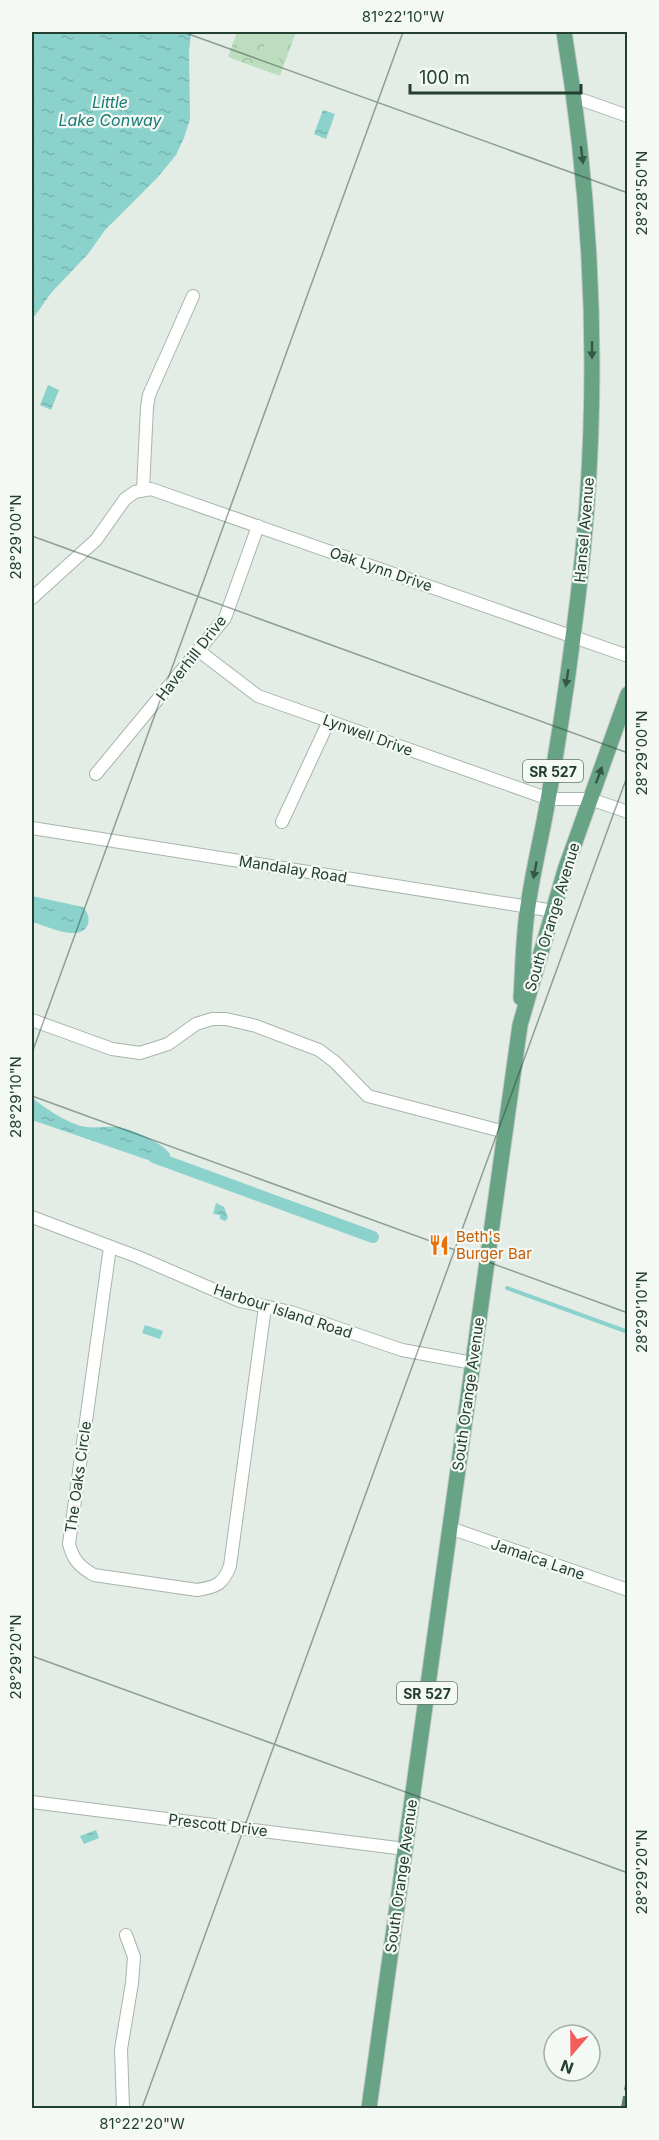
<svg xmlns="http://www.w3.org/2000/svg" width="659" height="2140" font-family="Inter,sans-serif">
	<defs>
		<pattern id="forest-crowns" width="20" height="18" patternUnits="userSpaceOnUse" patternTransform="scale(1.5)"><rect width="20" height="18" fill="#bcdebe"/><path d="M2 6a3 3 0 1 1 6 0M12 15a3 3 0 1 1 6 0" fill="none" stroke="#a1c0a4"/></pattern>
		<pattern id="water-ripples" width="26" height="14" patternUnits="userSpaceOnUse" patternTransform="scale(1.5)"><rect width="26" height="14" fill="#8cd2cc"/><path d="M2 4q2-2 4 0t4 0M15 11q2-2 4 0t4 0" fill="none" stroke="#78b5b0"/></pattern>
	</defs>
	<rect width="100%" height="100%" fill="#e3ede6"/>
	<polygon fill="url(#forest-crowns)" points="237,32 296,32 280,76 228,57"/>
	<g fill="#bcdebe">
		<polygon points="243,32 263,32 254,57 236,50"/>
		<polygon points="269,32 289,32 277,65 259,59"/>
	</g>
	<g fill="url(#water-ripples)">
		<polygon points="32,32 191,32 189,52 190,119 184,138 176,155 158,177 105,230 88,254 51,293 32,320"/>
		<polygon points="323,110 335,114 326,139 314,134"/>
		<polygon points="48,385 59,390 51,410 40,405"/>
		<path d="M 32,896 L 83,907 C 87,912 90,917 88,924 C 81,944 45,925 32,922 Z"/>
		<path d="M 32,1098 C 46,1108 59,1118 75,1124 C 89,1130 103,1126 117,1127 C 130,1128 163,1143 170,1154 L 169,1163 L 161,1163 L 148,1160 L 32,1120 Z"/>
		<polygon points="216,1203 224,1207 228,1218 225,1221 220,1219 220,1215 213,1214"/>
		<polygon points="145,1325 163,1331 160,1339 142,1333"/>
		<polygon points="96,1830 99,1838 84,1844 80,1836"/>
	</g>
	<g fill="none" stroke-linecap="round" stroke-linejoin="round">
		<polyline stroke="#8cd2cc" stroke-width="4" points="507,1288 628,1332"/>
		<polyline stroke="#8cd2cc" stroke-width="12" points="154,1157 373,1237"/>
		<g stroke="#a6b5ac" stroke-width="14">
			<g id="minor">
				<polyline points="574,97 628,116"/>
				<polyline points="143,489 147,407 149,395 193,296"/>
				<polyline points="32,598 96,540 125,499 135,492 151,489 628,656"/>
				<polyline points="199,651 258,696 549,799 590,799 628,812"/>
				<polyline points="96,774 225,618 258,526"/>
				<polyline points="282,822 329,721"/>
				<polyline points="32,828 554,911"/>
				<polyline points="32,1020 112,1049 140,1053 168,1044 196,1024 212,1019 226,1019 256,1026 319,1050 335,1062 368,1096 505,1132"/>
				<polyline points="32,1217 138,1257 240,1301 291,1312 402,1350 473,1363"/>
				<path d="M 110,1247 L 69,1544 C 73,1560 80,1567 94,1575 L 197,1590 C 217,1587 223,1584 230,1566 L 265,1307"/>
				<polyline points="450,1528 628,1590"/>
				<polyline points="32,1802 405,1849"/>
				<polyline points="123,2108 121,2049 132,1983 134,1957 126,1935"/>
			</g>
		</g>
		<g stroke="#c1c9c5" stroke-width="17">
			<g id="major">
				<path d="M 521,998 C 523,968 523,936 528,906 C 533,870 542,835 548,800 C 560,733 570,664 578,597 C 601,408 595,219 564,32"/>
				<polyline points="369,2108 520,1025 565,870 628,694"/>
			</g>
		</g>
		<use href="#minor" stroke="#fff" stroke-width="12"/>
		<use href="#major" stroke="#68a386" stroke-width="15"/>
		<polyline stroke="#5d7a6c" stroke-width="4" stroke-dasharray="12 6" stroke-linecap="butt" points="623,2108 628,2079"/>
	</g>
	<defs><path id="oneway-solid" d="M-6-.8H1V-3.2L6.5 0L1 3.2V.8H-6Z" transform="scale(1.5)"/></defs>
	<g fill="#345846">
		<use href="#oneway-solid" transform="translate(582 155) rotate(83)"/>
		<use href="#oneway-solid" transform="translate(592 350) rotate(90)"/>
		<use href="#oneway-solid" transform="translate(567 678) rotate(99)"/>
		<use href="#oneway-solid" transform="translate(599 775) rotate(-70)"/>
		<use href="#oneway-solid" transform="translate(535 870) rotate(101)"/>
	</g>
	<path fill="none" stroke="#233f31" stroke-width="1.5" stroke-opacity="0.45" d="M 183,32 L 628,193M 32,536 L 628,753M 32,1053 L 403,32M 32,1096 L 628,1313M 32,1656 L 628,1873M 142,2108 L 628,774"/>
	<defs>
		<g id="restaurant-bare" transform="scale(1.62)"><path d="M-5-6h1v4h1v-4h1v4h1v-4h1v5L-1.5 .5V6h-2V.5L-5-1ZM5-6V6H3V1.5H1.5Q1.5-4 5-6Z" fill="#e8710a" stroke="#f4f9f5" stroke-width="2.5" paint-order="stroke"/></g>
	</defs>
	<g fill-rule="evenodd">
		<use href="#restaurant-bare" x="439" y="1245"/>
	</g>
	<g text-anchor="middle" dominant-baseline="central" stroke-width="4.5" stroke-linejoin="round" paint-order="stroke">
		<g fill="#f4f9f5" stroke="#62776c" stroke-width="1.5">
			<rect x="523" y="760" width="60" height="22" rx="4.5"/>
			<rect x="397" y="1682" width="60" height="22" rx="4.5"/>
		</g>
		<g font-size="14" font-weight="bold" fill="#233f31">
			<text x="553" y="771">SR 527</text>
			<text x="427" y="1693">SR 527</text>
		</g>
		<g font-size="15" fill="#233f31" stroke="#f4f9f5">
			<text transform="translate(584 530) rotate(-85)">Hansel Avenue</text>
			<text transform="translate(381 569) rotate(19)">Oak Lynn Drive</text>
			<text transform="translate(191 658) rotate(-52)">Haverhill Drive</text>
			<text transform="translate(368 735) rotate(20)">Lynwell Drive</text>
			<text transform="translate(293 869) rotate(9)">Mandalay Road</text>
			<text transform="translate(552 917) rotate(-73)">South Orange Avenue</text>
			<text transform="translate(283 1311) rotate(18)">Harbour Island Road</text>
			<text transform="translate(468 1394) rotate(-82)">South Orange Avenue</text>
			<text transform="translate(78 1477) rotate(-82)">The Oaks Circle</text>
			<text transform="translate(538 1559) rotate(19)">Jamaica Lane</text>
			<text transform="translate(218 1825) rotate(7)">Prescott Drive</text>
			<text transform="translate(401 1876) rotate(-82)">South Orange Avenue</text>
		</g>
		<g font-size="15" fill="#c56008" stroke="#f4f9f5" text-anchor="start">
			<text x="456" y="1236">Beth's<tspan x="456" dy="17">Burger Bar</tspan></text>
		</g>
		<g font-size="16" font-style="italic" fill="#1c7b75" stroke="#f4f9f5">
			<text x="110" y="102">Little<tspan x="110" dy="18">Lake Conway</tspan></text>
		</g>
	</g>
	<rect width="659" height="2140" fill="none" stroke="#f4f9f5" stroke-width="66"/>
	<g transform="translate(572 2053) rotate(200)"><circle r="28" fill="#f4f9f5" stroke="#a0afa7" stroke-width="1.5"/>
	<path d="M0-4.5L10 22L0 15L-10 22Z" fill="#f25e5c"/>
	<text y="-9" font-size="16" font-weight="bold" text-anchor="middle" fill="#233f31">N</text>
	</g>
	<path d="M410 84v9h171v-9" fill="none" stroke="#233f31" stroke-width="3"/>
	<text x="419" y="84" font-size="18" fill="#233f31" stroke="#f4f9f5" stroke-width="4.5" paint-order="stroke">100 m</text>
	<rect x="33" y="33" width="593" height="2074" fill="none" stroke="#233f31" stroke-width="2"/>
	<g font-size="15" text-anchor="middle" fill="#233f31">
		<text x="403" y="22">81°22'10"W</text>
		<text transform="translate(642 193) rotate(-90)" y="5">28°28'50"N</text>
		<text transform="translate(16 537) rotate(-90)" y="5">28°29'00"N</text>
		<text transform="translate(642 753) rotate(-90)" y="5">28°29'00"N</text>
		<text transform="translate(16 1097) rotate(-90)" y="5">28°29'10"N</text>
		<text transform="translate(642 1312) rotate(-90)" y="5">28°29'10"N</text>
		<text transform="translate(16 1657) rotate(-90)" y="5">28°29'20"N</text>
		<text transform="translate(642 1872) rotate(-90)" y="5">28°29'20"N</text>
		<text x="142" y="2129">81°22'20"W</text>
	</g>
</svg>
